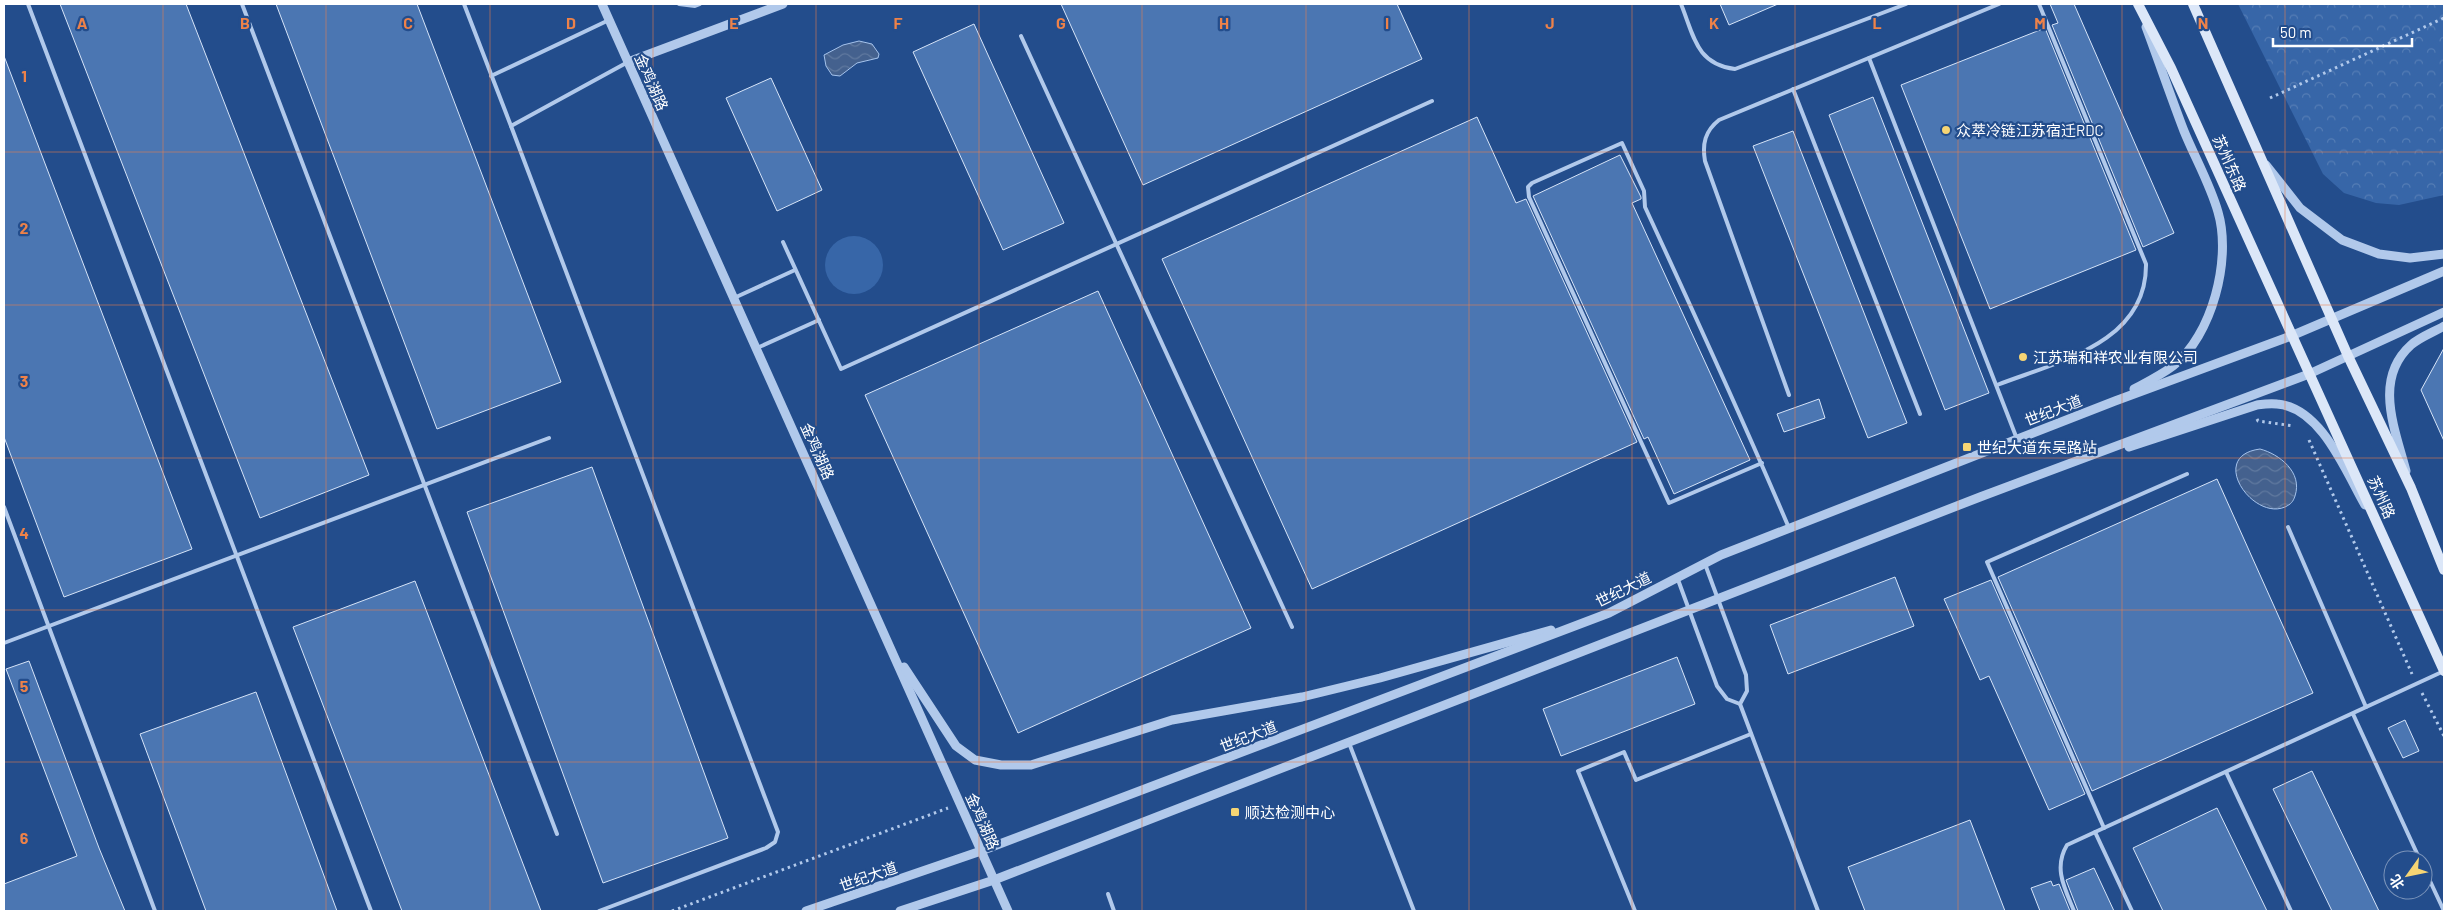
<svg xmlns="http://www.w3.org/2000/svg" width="2448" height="915" font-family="Barlow,'Noto Sans SC',sans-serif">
	<defs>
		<pattern id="forest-crowns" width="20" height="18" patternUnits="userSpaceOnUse" patternTransform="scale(1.25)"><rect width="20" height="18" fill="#3766a8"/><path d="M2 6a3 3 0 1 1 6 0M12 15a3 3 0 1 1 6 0" fill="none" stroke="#557db5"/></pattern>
		<pattern id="water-waves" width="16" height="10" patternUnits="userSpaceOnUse" patternTransform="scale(1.25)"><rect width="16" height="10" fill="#44618e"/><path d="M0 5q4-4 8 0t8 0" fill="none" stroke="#60799f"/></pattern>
	</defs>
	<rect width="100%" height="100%" fill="#234d8c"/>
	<circle fill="#3766a8" cx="854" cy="265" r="29"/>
	<polygon fill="url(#forest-crowns)" points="2238,4 2444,4 2444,195 2399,205 2376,203 2344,193 2323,174"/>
	<g fill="url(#water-waves)" stroke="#a5c3ec">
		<polygon points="859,41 872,44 879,54 878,58 857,63 840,76 832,75 826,66 824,55 843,45"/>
		<path d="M 2260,449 C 2279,454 2303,472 2295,496 C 2293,502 2291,504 2285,507 C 2253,521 2207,456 2260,449 Z"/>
	</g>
	<g fill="#4b76b2" stroke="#d6e4f8">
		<polygon points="60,4 186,4 369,475 260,518"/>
		<polygon points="276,4 417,4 561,382 437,429"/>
		<polygon points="1061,4 1397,4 1422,59 1143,185"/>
		<polygon points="1720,4 1778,4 1729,25"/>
		<polygon points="2050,4 2074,4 2174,233 2143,247 2052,25 2058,23"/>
		<polygon points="974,24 1064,223 1003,250 913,52"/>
		<polygon points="2045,28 2136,250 1990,309 1901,85"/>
		<polygon points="4,56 192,549 64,597 4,437"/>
		<polygon points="771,78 822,190 777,211 726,98"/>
		<polygon points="1873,97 1989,393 1945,410 1829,115"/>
		<polygon points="1477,117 1516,203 1526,199 1637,442 1312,589 1162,259"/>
		<polygon points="1793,131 1907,423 1868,438 1753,146"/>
		<polygon points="1620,155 1641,197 1641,199 1632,203 1750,460 1674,494 1648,437 1644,439 1533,196"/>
		<polygon points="1098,291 1251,628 1018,733 865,395"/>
		<polygon points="2444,348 2444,441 2421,390"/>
		<polygon points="1819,399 1825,418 1784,432 1777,414"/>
		<polygon points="592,467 728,838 603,883 467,512"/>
		<polygon points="2217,479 2313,693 2092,791 1998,577"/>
		<polygon points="1895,577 1914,626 1788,674 1770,625"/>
		<polygon points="1991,580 2085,794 2049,810 1989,676 1980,680 1944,599"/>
		<polygon points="415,581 541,911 402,911 293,627"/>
		<polygon points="1677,657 1695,704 1561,756 1543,709"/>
		<polygon points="29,661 99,848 125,911 4,911 4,884 77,856 6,669"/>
		<polygon points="256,692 337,911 206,911 140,734"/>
		<polygon points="2405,720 2419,751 2403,758 2388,728"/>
		<polygon points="2312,771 2379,911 2332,911 2273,789"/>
		<polygon points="2217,808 2267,911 2163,911 2133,848"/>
		<polygon points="1970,820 2005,911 1865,911 1848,867"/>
		<polygon points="2094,868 2114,911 2078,911 2066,880"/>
		<polygon points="2051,881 2053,886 2059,884 2070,911 2040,911 2031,888"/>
	</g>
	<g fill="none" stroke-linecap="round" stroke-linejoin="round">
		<g stroke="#b1c9eb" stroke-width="3" stroke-dasharray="2.5 4" stroke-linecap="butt">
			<polyline points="2270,98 2444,18"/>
			<polyline points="2257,419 2258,421 2294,426"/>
			<polyline points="2309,440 2412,674"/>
			<polyline points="2422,693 2444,736"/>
			<polyline points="672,911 948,808"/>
		</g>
		<g stroke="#b1c9eb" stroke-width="4">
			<polyline points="28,4 371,911"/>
			<polyline points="242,4 557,834"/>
			<polyline points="464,4 511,126 628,62"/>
			<polyline points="679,4 695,6 700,4"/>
			<path d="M 1681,4 C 1694,36 1696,64 1735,69 L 1906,4"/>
			<polyline points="1021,36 1292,627"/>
			<polyline points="1869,58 2017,439"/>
			<polyline points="491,76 609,20"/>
			<polyline points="1793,89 1920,414"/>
			<polyline points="511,126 778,832 775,842 766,848 599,911"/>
			<polyline points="783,242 841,369 1432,101"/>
			<polyline points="734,298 795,270"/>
			<polyline points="757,348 819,320"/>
			<path d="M 1997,385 C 2056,362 2147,344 2146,264 L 2039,4"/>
			<path d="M 1789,395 L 1705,161 C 1702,144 1705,131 1719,120 L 1999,4"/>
			<path d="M 1762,463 L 1669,503 L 1529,197 L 1528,187 L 1532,183 L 1622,143 L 1644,191 L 1645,207 C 1694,313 1743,420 1789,528"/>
			<polyline points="4,507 155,911"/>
			<polyline points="2288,527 2366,707"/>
			<polyline points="1677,577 1717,686 1727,699 1740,704 1747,691 1746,675 1705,564"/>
			<polyline points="4,643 549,438"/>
			<polyline points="1740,704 1818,911"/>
			<polyline points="2353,714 2420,860"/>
			<polyline points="1349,743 1414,911"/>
			<polyline points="2226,772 2291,911"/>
			<polyline points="2104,828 1987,562 2187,474"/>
			<polyline points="2095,832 2132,911"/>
			<polyline points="2423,866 2444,911"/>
			<polyline points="1108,894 1114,911"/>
			<polyline points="1635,911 1578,771 1624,752 1636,780 1751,734"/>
			<path d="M 2074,911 C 2065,889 2053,868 2067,845 L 2444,671"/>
		</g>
		<g stroke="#b1c9eb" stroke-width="9">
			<polyline points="602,4 1008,911"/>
			<polyline points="628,62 783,4"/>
			<polyline points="2266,165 2300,208 2342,240 2379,254 2410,258 2444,254"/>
			<path d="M 2134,389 C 2147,382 2161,375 2173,366 C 2212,336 2232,259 2218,212 C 2210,184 2195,158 2184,131 C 2171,97 2159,62 2146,27"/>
			<path d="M 2129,447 L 2257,405 C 2264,404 2270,403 2277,404 C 2321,407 2346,472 2365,505"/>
			<path d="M 2406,471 C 2395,429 2373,379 2411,345 C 2420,337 2434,332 2444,326"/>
			<polyline points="904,667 956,746 975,760 1001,765 1031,765 1172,720 1302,697 1380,678 1551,630"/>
			<polyline points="806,911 981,851 1609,613 1721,555 2115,401 2291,336 2444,271"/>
			<polyline points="900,911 994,880 1980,497 2309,374 2444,312"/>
		</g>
		<g stroke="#dce7f8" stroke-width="10">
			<polyline points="2138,4 2171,68 2444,671"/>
			<polyline points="2193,4 2348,356 2411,488 2444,570"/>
		</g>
	</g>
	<path fill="none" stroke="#ee8249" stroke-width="1" stroke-opacity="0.55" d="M 163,4 L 163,911M 326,4 L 326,911M 490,4 L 490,911M 653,4 L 653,911M 816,4 L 816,911M 979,4 L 979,911M 1142,4 L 1142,911M 1306,4 L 1306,911M 1469,4 L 1469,911M 1632,4 L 1632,911M 1795,4 L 1795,911M 1958,4 L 1958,911M 2122,4 L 2122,911M 2285,4 L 2285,911M 4,152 L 2444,152M 4,305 L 2444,305M 4,458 L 2444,458M 4,610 L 2444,610M 4,762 L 2444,762"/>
	<g fill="#f6d574" stroke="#234d8c" stroke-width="2">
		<circle cx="1946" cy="130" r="5"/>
		<circle cx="2023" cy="357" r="5"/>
		<rect x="1962" y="442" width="10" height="10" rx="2.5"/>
		<rect x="1230" y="807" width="10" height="10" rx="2.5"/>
	</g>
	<g text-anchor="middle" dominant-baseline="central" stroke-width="4.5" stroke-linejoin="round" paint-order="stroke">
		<g font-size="15" fill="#fff" stroke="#234d8c">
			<text transform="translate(652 82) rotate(66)">金鸡湖路</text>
			<text transform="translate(2230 163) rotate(66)">苏州东路</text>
			<text transform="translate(2053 410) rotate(-21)">世纪大道</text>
			<text transform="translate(818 451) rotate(66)">金鸡湖路</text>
			<text transform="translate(2382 497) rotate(66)">苏州路</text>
			<text transform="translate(1623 589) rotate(-26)">世纪大道</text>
			<text transform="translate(1248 736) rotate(-21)">世纪大道</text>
			<text transform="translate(983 821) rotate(66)">金鸡湖路</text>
			<text transform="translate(868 876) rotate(-19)">世纪大道</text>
		</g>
		<g font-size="15" fill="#fff" stroke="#234d8c" text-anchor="start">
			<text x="1956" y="130">众萃冷链江苏宿迁RDC</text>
			<text x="2033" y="357">江苏瑞和祥农业有限公司</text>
			<text x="1977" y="447">世纪大道东吴路站</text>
			<text x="1245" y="812">顺达检测中心</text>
		</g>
	</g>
	<g font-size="16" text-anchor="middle" font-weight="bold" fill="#ee8249" stroke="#234d8c" stroke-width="4.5" stroke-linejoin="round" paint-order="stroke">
		<text x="82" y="29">A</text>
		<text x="245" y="29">B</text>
		<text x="408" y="29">C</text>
		<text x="571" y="29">D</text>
		<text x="734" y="29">E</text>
		<text x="898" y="29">F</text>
		<text x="1061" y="29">G</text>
		<text x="1224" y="29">H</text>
		<text x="1387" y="29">I</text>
		<text x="1550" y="29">J</text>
		<text x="1714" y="29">K</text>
		<text x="1877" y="29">L</text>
		<text x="2040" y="29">M</text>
		<text x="2203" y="29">N</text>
		<text x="24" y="82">1</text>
		<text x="24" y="234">2</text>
		<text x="24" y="387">3</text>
		<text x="24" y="539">4</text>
		<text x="24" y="692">5</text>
		<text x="24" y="844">6</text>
	</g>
	<rect width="2448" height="915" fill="none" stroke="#ffffff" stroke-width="10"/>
	<g transform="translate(2408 875) rotate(237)"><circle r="24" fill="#234d8c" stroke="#7b94ba"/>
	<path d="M0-4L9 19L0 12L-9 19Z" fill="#f6d574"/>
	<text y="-8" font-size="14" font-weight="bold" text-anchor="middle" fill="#ffffff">北</text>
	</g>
	<path d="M2273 38v8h139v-8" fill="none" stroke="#ffffff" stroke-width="2.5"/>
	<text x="2280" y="38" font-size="15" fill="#ffffff" stroke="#234d8c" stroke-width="4" paint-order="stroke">50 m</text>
</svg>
